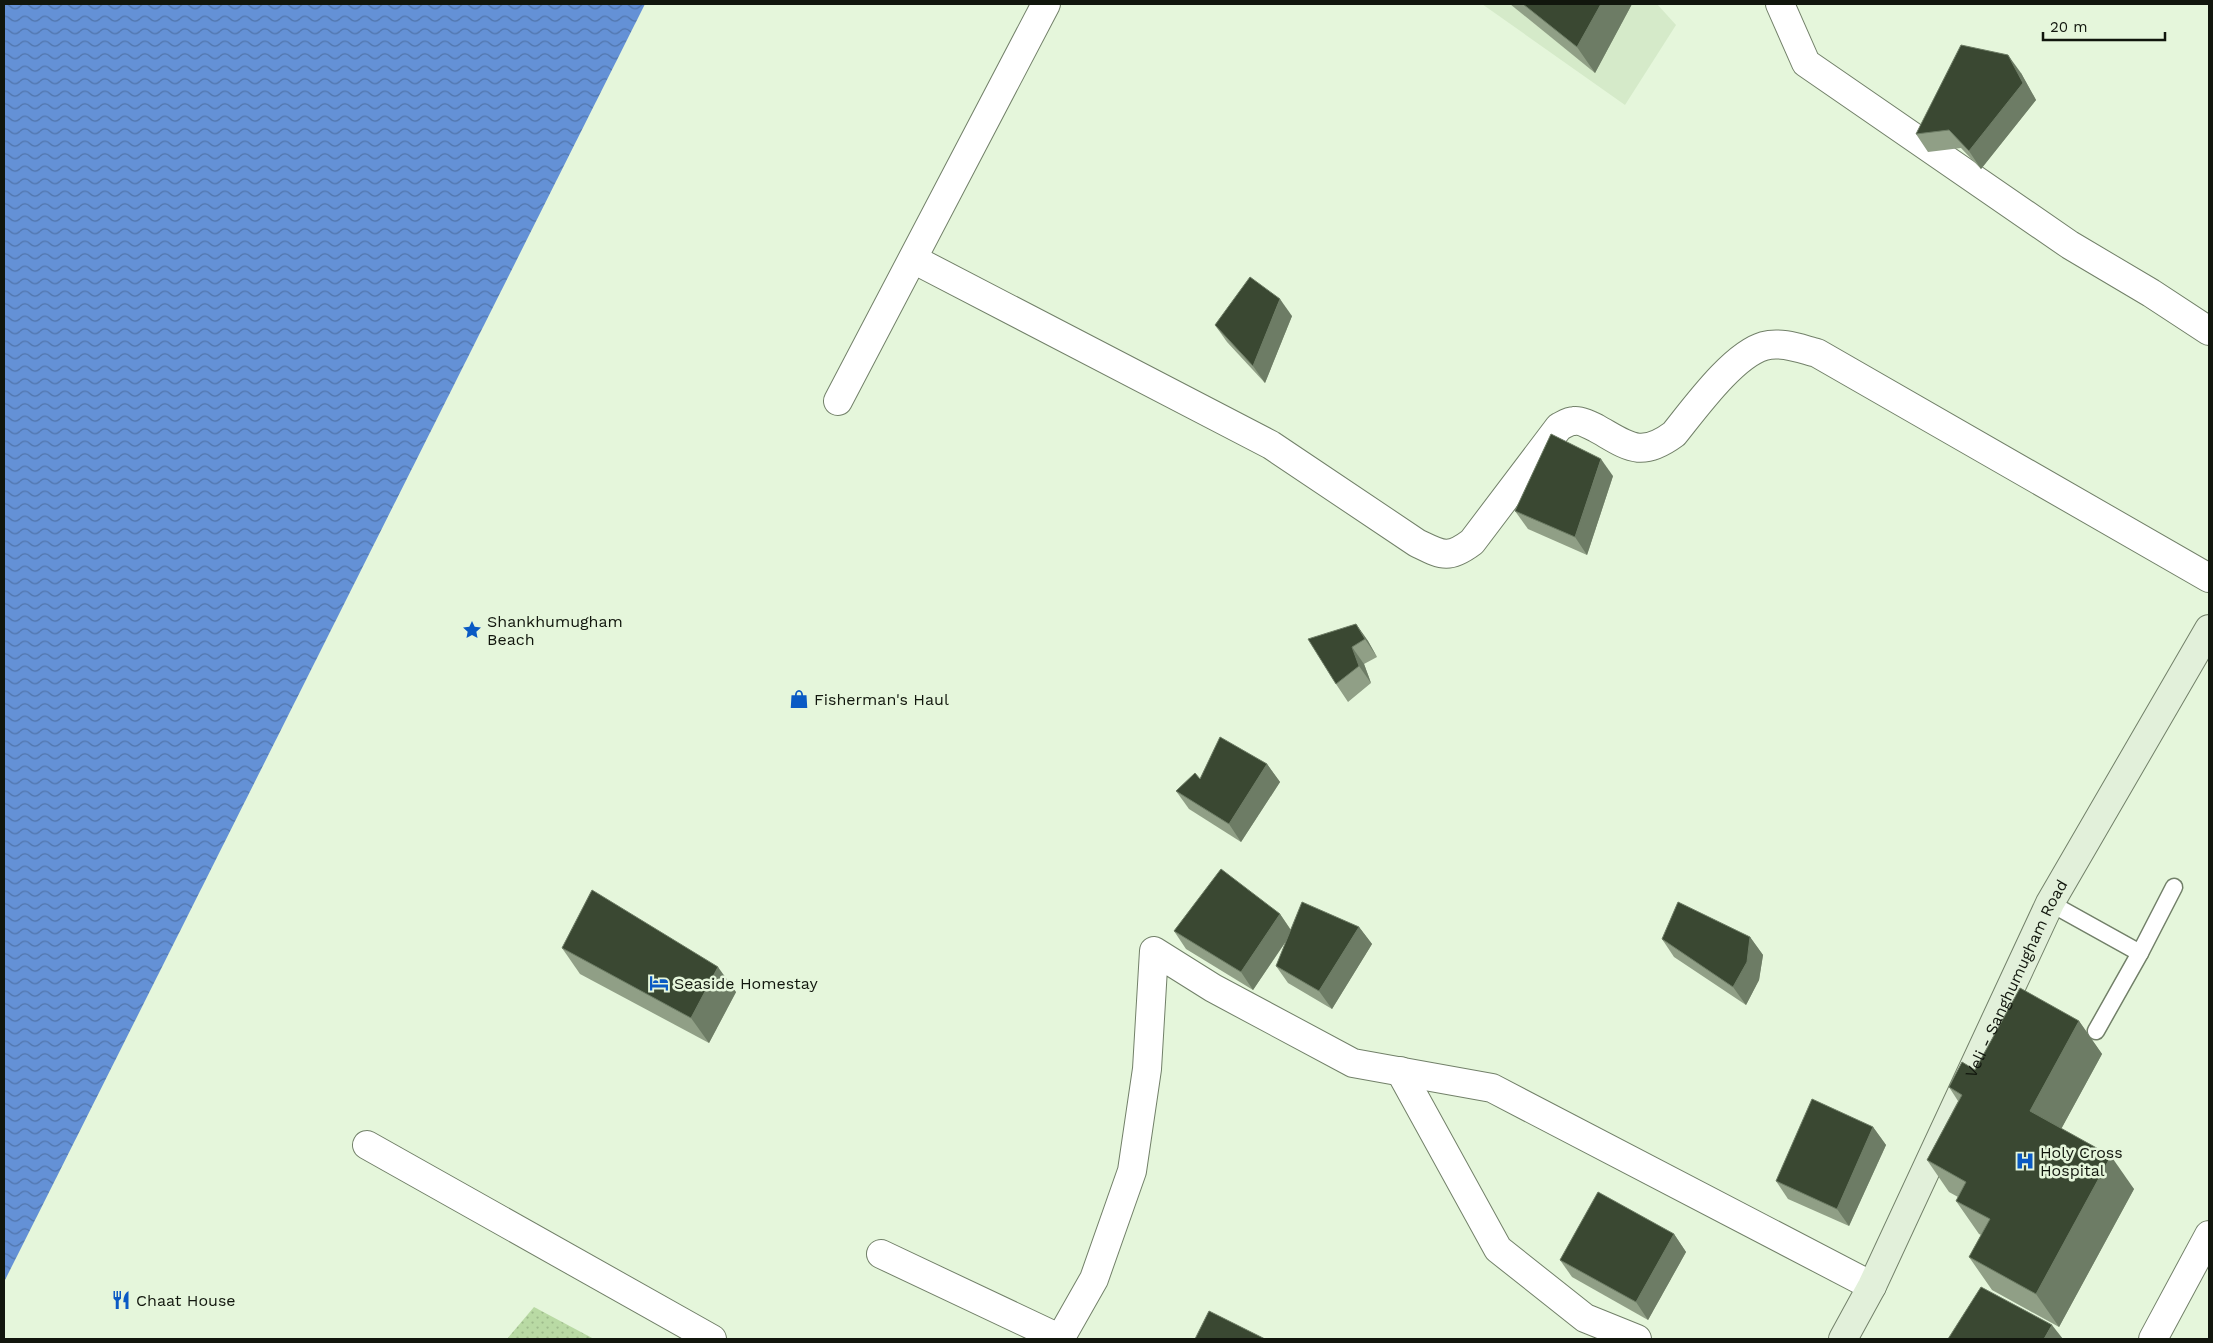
<svg xmlns="http://www.w3.org/2000/svg" width="2213" height="1343" font-family="'Work Sans',sans-serif">
	<defs>
		<pattern id="green-dots" width="8" height="8" patternUnits="userSpaceOnUse" patternTransform="scale(1.25)"><rect width="8" height="8" fill="#b9daa4"/><path d="M2 2h.1M6 6h.1" fill="none" stroke="#9eba8c" stroke-width="1.8" stroke-linecap="round"/></pattern>
		<pattern id="water-waves" width="16" height="10" patternUnits="userSpaceOnUse" patternTransform="scale(1.25)"><rect width="16" height="10" fill="#6491d6"/><path d="M0 5q4-4 8 0t8 0" fill="none" stroke="#5175ac"/></pattern>
	</defs>
	<rect width="100%" height="100%" fill="#e5f6db"/>
	<polygon fill="#d5eac9" points="1482,4 1657,4 1676,25 1625,105"/>
	<polygon fill="url(#green-dots)" points="534,1307 594,1339 507,1339"/>
	<polygon fill="url(#water-waves)" points="4,4 645,4 4,1282"/>
	<g fill="none" stroke-linecap="round" stroke-linejoin="round">
		<g stroke="#728069" stroke-width="19">
			<g id="service">
				<polyline points="2050,903 2140,953 2174,887"/>
				<polyline points="2096,1031 2140,953"/>
			</g>
		</g>
		<g stroke="#728069" stroke-width="30">
			<g id="minor">
				<polyline points="1780,4 1806,63 2070,245 2151,293 2209,331"/>
				<path d="M 913,259 L 1271,445 L 1417,543 C 1442,555 1448,560 1472,542 L 1559,427 C 1563,425 1569,421 1574,421 C 1580,420 1590,425 1596,428 C 1628,446 1640,459 1674,434 C 1695,408 1733,355 1764,346 C 1781,341 1801,349 1817,353 L 2209,578"/>
				<polyline points="838,401 1046,4"/>
				<polyline points="1400,1071 1498,1249 1585,1318 1637,1339"/>
				<polyline points="367,1145 712,1339"/>
				<polyline points="881,1254 1061,1339"/>
				<polyline points="1060,1339 1094,1279 1132,1171 1147,1069 1154,951 1213,988 1353,1063 1492,1088 1872,1286"/>
				<polyline points="2153,1339 2209,1235"/>
			</g>
		</g>
		<g stroke="#728069" stroke-width="30">
			<g id="secondary">
				<path id="s1" d="M 1843,1339 L 1872,1286 L 2050,903 L 2209,629"/>
			</g>
		</g>
		<use href="#service" stroke="#fff" stroke-width="16"/>
		<use href="#minor" stroke="#fff" stroke-width="28"/>
		<use href="#secondary" stroke="#e2f0da" stroke-width="28"/>
	</g>
	<g fill="#909f86">
		<polygon points="1510,4 1632,4 1595,73"/>
		<polygon points="2021,73 2036,100 1981,169 1961,148 1928,152 1916,134"/>
		<polygon points="1292,316 1265,383 1227,342 1215,325"/>
		<polygon points="1613,476 1587,555 1528,529 1515,511"/>
		<polygon points="1356,624 1368,641 1377,657 1364,664 1371,683 1348,702 1336,684"/>
		<polygon points="1267,764 1280,782 1241,842 1189,809 1176,791 1200,779"/>
		<polygon points="1280,914 1291,930 1359,927 1372,944 1332,1009 1288,983 1276,966 1287,940 1253,990 1186,949 1174,931"/>
		<polygon points="1750,937 1763,955 1759,980 1746,1005 1674,957 1662,939"/>
		<polygon points="562,948 736,992 709,1043 580,974"/>
		<polygon points="2079,1021 2102,1054 2061,1129 2134,1189 2059,1327 1992,1290 1969,1257 1981,1235 1979,1234 1956,1201 1958,1197 1949,1192 1927,1160 1958,1101 1949,1087 1975,1070"/>
		<polygon points="1873,1127 1886,1145 1849,1226 1788,1199 1776,1181"/>
		<polygon points="1674,1234 1686,1252 1648,1320 1572,1277 1560,1260"/>
	</g>
	<g fill="#6d7c65">
		<polygon points="1601,4 1632,4 1595,73 1577,47"/>
		<polygon points="2008,55 2021,73 2036,100 1981,169 1969,151"/>
		<polygon points="1280,299 1292,316 1265,383 1253,366"/>
		<polygon points="1601,459 1613,476 1587,555 1575,537"/>
		<polygon points="1356,624 1368,641 1377,657 1365,639"/>
		<polygon points="1352,647 1364,664 1371,683 1359,666"/>
		<polygon points="1267,764 1280,782 1241,842 1229,824"/>
		<polygon points="1280,914 1292,932 1253,990 1241,972"/>
		<polygon points="1359,927 1372,944 1332,1009 1319,991"/>
		<polygon points="1750,937 1763,955 1759,980 1746,1005 1733,987"/>
		<polygon points="718,967 736,992 709,1043 691,1018"/>
		<polygon points="2079,1021 2102,1054 2053,1144 2030,1111"/>
		<polygon points="1873,1127 1886,1145 1849,1226 1837,1209"/>
		<polygon points="2111,1156 2134,1189 2059,1327 2036,1294"/>
		<polygon points="1674,1234 1686,1252 1648,1320 1636,1302"/>
		<polygon points="2052,1325 2063,1339 2044,1339"/>
	</g>
	<g fill="#3a4832" stroke="#6d7c65">
		<polygon points="1523,4 1601,4 1577,47"/>
		<polygon points="1961,45 2008,55 2023,83 1969,151 1949,130 1916,134"/>
		<polygon points="1250,277 1280,299 1253,366 1215,325"/>
		<polygon points="1551,434 1601,459 1575,537 1515,511"/>
		<polygon points="1356,624 1365,639 1352,647 1359,666 1336,684 1308,639"/>
		<polygon points="1220,737 1267,764 1229,824 1176,791 1195,773 1200,779"/>
		<polygon points="1221,869 1280,914 1241,972 1174,931"/>
		<polygon points="592,890 718,967 691,1018 562,948"/>
		<polygon points="1302,902 1359,927 1319,991 1276,966"/>
		<polygon points="1678,902 1750,937 1747,962 1733,987 1662,939"/>
		<polygon points="2020,988 2079,1021 2030,1111 2111,1156 2036,1294 1969,1257 1990,1219 1956,1201 1966,1182 1927,1160 1962,1095 1949,1087 1962,1062 1975,1070"/>
		<polygon points="1812,1099 1873,1127 1837,1209 1776,1181"/>
		<polygon points="1598,1192 1674,1234 1636,1302 1560,1260"/>
		<polygon points="1981,1287 2052,1325 2044,1339 1948,1339"/>
		<polygon points="1209,1311 1265,1339 1195,1339"/>
	</g>
	<defs>
		<g id="sight-bare" transform="scale(1.5)"><path d="M0-6L1.8-2.2L6-1.7L2.9 1.2L3.7 5.4L0 3.3L-3.7 5.4L-2.9 1.2L-6-1.7L-1.8-2.2Z" fill="#0a5ac4" stroke="#e5f6db" stroke-width="2.5" paint-order="stroke"/></g>
		<g id="shop-bare" transform="scale(1.5)"><path d="M-5-2.5h2.3a2.7 3.5 0 0 1 5.4 0H5L5.5 6h-11ZM-1.5-2.5h3a1.5 2.3 0 0 0-3 0Z" fill="#0a5ac4" stroke="#e5f6db" stroke-width="2.5" paint-order="stroke"/></g>
		<g id="hotel-bare" transform="scale(1.5)"><path d="M-6-4.5h1.5V1H6V5H4.5V3h-9V5H-6ZM-4 0a1.8 1.8 0 1 1 3.6 0ZM.5 0V-2.5h3Q6-2.5 6 0Z" fill="#0a5ac4" stroke="#e5f6db" stroke-width="2.5" paint-order="stroke"/></g>
		<g id="hospital-bare" transform="scale(1.5)"><path d="M-5-5h3v3.5h4V-5h3V5h-3V1.5h-4V5h-3Z" fill="#0a5ac4" stroke="#e5f6db" stroke-width="2.5" paint-order="stroke"/></g>
		<g id="restaurant-bare" transform="scale(1.5)"><path d="M-5-6h1v4h1v-4h1v4h1v-4h1v5L-1.5 .5V6h-2V.5L-5-1ZM5-6V6H3V1.5H1.5Q1.5-4 5-6Z" fill="#0a5ac4" stroke="#e5f6db" stroke-width="2.5" paint-order="stroke"/></g>
	</defs>
	<g fill-rule="evenodd">
		<use href="#sight-bare" x="472" y="630"/>
		<use href="#shop-bare" x="799" y="699"/>
		<use href="#hotel-bare" x="659" y="983"/>
		<use href="#hospital-bare" x="2025" y="1161"/>
		<use href="#restaurant-bare" x="121" y="1300"/>
	</g>
	<g text-anchor="middle" dominant-baseline="central" stroke-width="5" stroke-linejoin="round" paint-order="stroke">
		<g font-size="16" fill="#11160d" stroke="#e5f6db" text-anchor="start">
			<text x="487" y="621">Shankhumugham<tspan x="487" dy="18">Beach</tspan></text>
			<text x="814" y="699">Fisherman's Haul</text>
			<text x="674" y="983">Seaside Homestay</text>
			<text x="2040" y="1152">Holy Cross<tspan x="2040" dy="18">Hospital</tspan></text>
			<text x="136" y="1300">Chaat House</text>
		</g>
		<g font-size="16" fill="#11160d" stroke="#e5f6db">
			<text stroke="none"><textPath href="#s1" startOffset="400">Veli - Sanghumugham Road</textPath></text>
		</g>
	</g>
	<rect width="2213" height="1343" fill="none" stroke="#11160d" stroke-width="10"/>
	<path d="M2043 32v8h122v-8" fill="none" stroke="#11160d" stroke-width="2.5"/>
	<text x="2050" y="32" font-size="15" fill="#11160d" stroke="#e5f6db" stroke-width="4" paint-order="stroke">20 m</text>
</svg>
